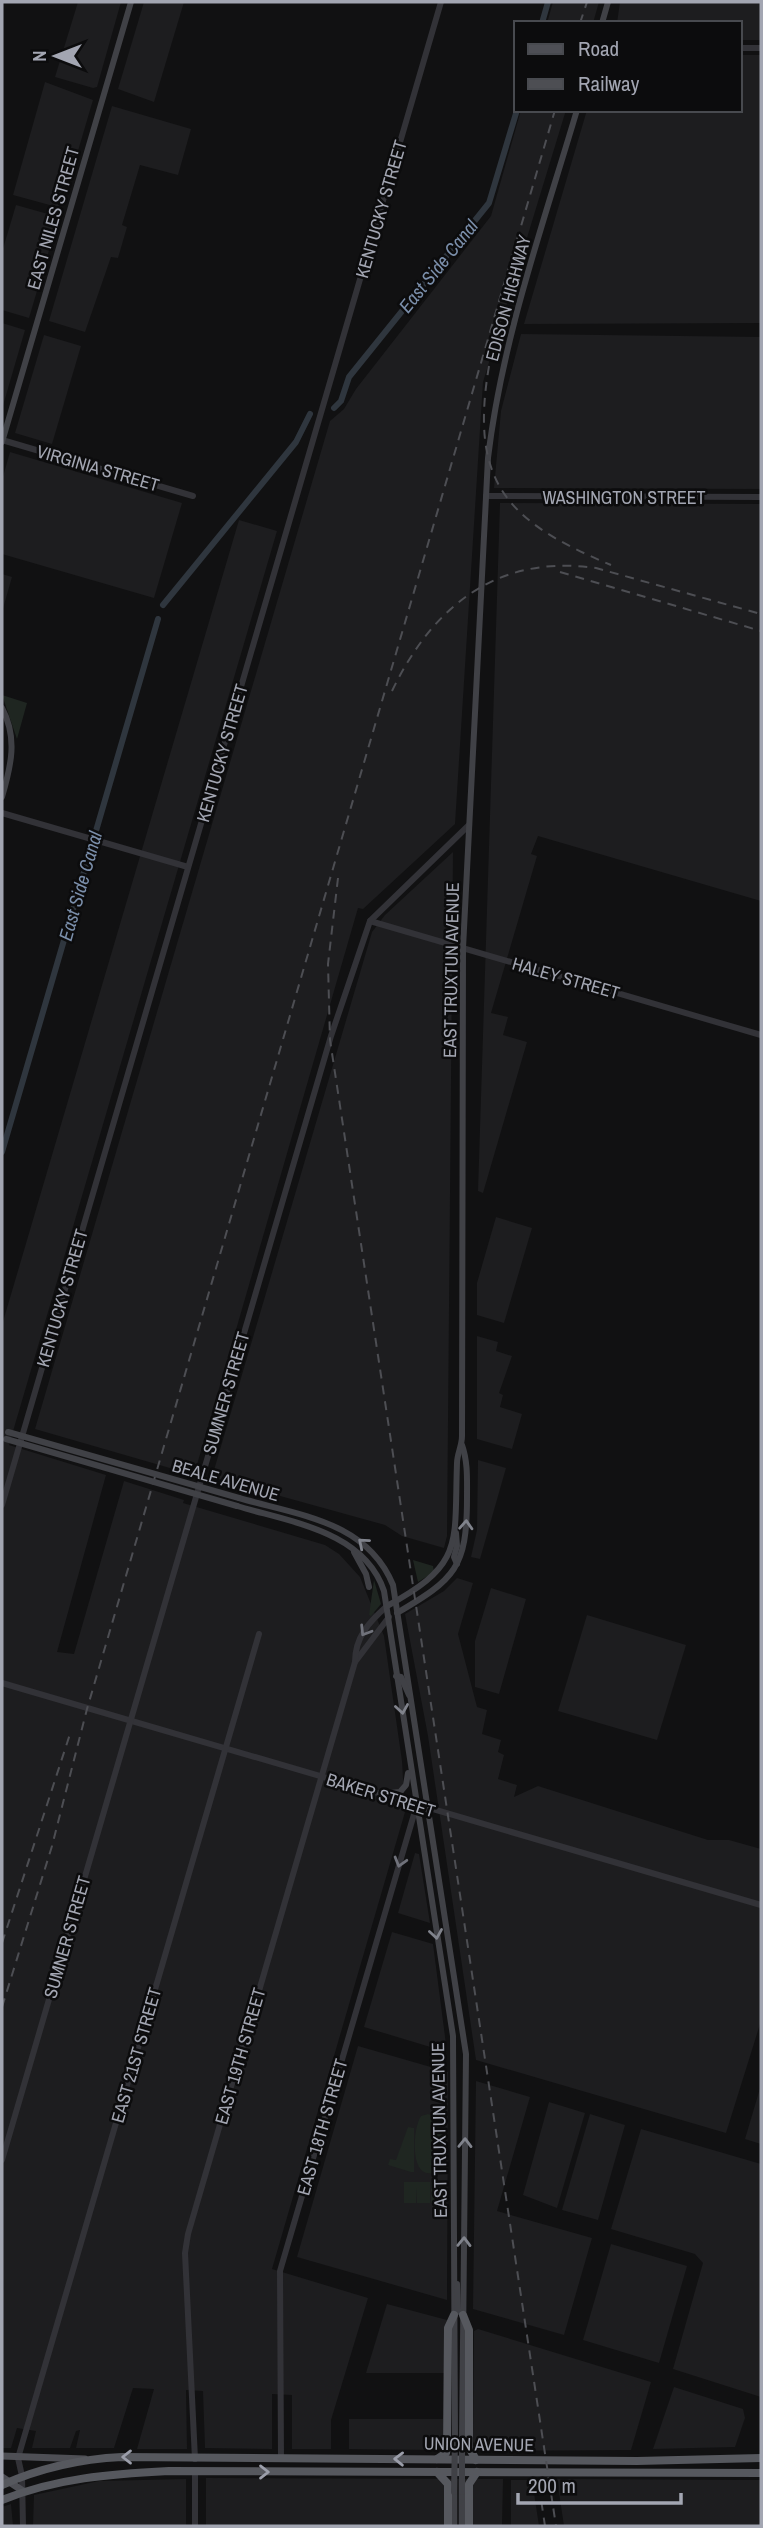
<svg xmlns="http://www.w3.org/2000/svg" width="763" height="2528" font-family="'Archivo Narrow',sans-serif">
	<rect width="100%" height="100%" fill="#111112"/>
	<g fill="#1d1d1f">
		<polygon points="78,2 121,2 97,87 93,88 55,77"/>
		<polygon points="144,2 184,2 154,102 118,89"/>
		<polygon points="553,2 599,2 593,23 547,23"/>
		<polygon points="620,2 761,2 761,40 740,40 740,23 617,23"/>
		<polygon points="740,55 761,55 761,323 524,324 587,110 740,110"/>
		<polygon points="45,82 93,100 62,205 57,207 13,195"/>
		<polygon points="112,106 191,129 178,175 140,165 122,225 127,227 118,258 111,257 85,332 49,321"/>
		<polygon points="521,110 566,110 483,382 455,824 363,909 358,908 194,1475 35,1429 330,421 344,409 356,389 491,216"/>
		<polygon points="16,205 55,216 58,220 29,318 2,310 2,252"/>
		<polygon points="2,323 25,330 2,409"/>
		<polygon points="521,334 761,337 761,489 494,488 501,411"/>
		<polygon points="44,335 81,346 52,444 15,433"/>
		<polygon points="10,452 182,503 154,598 2,554 2,480"/>
		<polygon points="500,503 761,504 761,901 538,836 531,854 537,856 491,1013 508,1017 503,1035 527,1042 483,1193 478,1191"/>
		<polygon points="239,520 277,531 9,1445 106,1475 57,1652 74,1654 124,1481 184,1500 183,1503 325,1545 339,1554 360,1577 384,1636 402,1761 405,1812 272,2269 368,2298 331,2420 331,2449 292,2449 292,2395 272,2394 272,2449 205,2448 203,2391 186,2390 187,2449 137,2449 154,2389 133,2388 114,2448 76,2448 80,2430 76,2431 70,2448 32,2448 36,2431 17,2428 11,2448 2,2448 2,1325"/>
		<polygon points="2,574 12,577 2,612"/>
		<polygon points="453,852 447,1536 444,1548 402,1536 385,1525 212,1477 372,932 385,915"/>
		<polygon points="496,1217 532,1228 504,1323 477,1315 477,1283"/>
		<polygon points="477,1336 498,1342 496,1351 512,1356 499,1393 503,1395 500,1407 522,1414 512,1449 477,1439"/>
		<polygon points="478,1460 506,1468 480,1559 471,1557 477,1530"/>
		<polygon points="457,1578 473,1583 458,1634 477,1707 487,1710 482,1734 501,1740 498,1752 504,1755 498,1779 517,1785 514,1797 538,1786 708,1840 729,1840 761,1849 761,2021 726,2133 476,2060 428,1736 405,1614 444,1591"/>
		<polygon points="491,1588 526,1599 499,1694 475,1687 475,1641"/>
		<polygon points="587,1615 686,1645 657,1740 558,1711"/>
		<polygon points="415,1853 419,1854 430,1923 398,1913"/>
		<polygon points="392,1932 433,1944 447,2052 364,2027"/>
		<polygon points="358,2046 448,2072 447,2300 297,2257"/>
		<polygon points="476,2081 530,2097 497,2211 592,2238 564,2335 473,2309"/>
		<polygon points="761,2085 761,2144 745,2139"/>
		<polygon points="549,2102 585,2113 557,2208 523,2195"/>
		<polygon points="590,2114 625,2125 598,2220 562,2210"/>
		<polygon points="641,2129 761,2164 761,2397 673,2369 703,2263 695,2254 611,2229"/>
		<polygon points="611,2244 687,2266 659,2363 583,2340"/>
		<polygon points="387,2304 447,2320 446,2373 366,2373"/>
		<polygon points="478,2329 651,2382 631,2450 477,2451 473,2441 474,2331"/>
		<polygon points="674,2387 743,2409 745,2418 735,2447 653,2449"/>
		<polygon points="349,2419 443,2419 443,2445 438,2450 349,2449"/>
		<polygon points="206,2478 503,2479 502,2526 206,2526"/>
		<polygon points="186,2479 186,2526 33,2526 34,2495 99,2481"/>
		<polygon points="557,2479 761,2480 761,2526 564,2526"/>
		<polygon points="511,2480 532,2480 539,2526 511,2526"/>
		<polygon points="11,2504 13,2526 2,2526 2,2507"/>
	</g>
	<g fill="#1f2621">
		<polygon points="2,695 27,703 17,739"/>
		<polygon points="413,1560 433,1566 434,1572 418,1582"/>
		<polygon points="374,1580 381,1604 371,1616 369,1615"/>
		<path d="M 428,2114 L 436,2117 C 444,2129 443,2159 437,2171 C 409,2185 412,2129 421,2116 Z"/>
		<polygon points="408,2127 414,2128 414,2172 411,2172 388,2165 390,2159 396,2160"/>
		<polygon points="404,2182 430,2182 430,2203 417,2203 417,2188 416,2203 404,2203"/>
		<rect x="431" y="2182" width="13" height="21"/>
	</g>
	<g fill="none" stroke-linecap="round" stroke-linejoin="round">
		<g stroke="#2f363e" stroke-width="6">
			<polyline points="542,23 548,2"/>
			<polyline points="334,408 341,401 349,377 489,203 517,110"/>
			<polyline points="163,605 296,442 310,414"/>
			<polyline points="2,1152 158,619"/>
		</g>
		<g stroke="#323237" stroke-width="6">
			<polyline points="740,48 761,48"/>
			<polyline points="2,440 193,496"/>
			<polyline points="486,496 761,497"/>
			<polyline points="2,813 188,867"/>
			<polyline points="370,921 761,1035"/>
			<polyline points="2,1505 441,2"/>
			<polyline points="355,1662 389,1617"/>
			<polyline points="2,1683 761,1905"/>
			<polyline points="2,2160 331,1036 370,921 469,825"/>
			<polyline points="281,2458 280,2271 417,1804"/>
			<path d="M 195,2459 L 185,2253 L 188,2234 L 355,1662 C 355,1637 369,1622 387,1606"/>
			<polyline points="23,2526 22,2476 18,2458 259,1634"/>
			<polyline points="195,2526 195,2471"/>
		</g>
		<g stroke="#404146" stroke-width="6">
			<polyline points="602,23 608,2"/>
			<polyline points="2,442 131,2"/>
			<path d="M 2,708 C 18,738 11,766 2,797"/>
			<path d="M 239,1498 C 298,1515 367,1521 393,1585 L 466,2054 L 462,2439"/>
			<path d="M 237,1506 C 290,1522 364,1531 384,1591 L 453,2036 L 455,2439"/>
			<polyline points="456,1533 457,1546 454,1557 457,1564"/>
			<polyline points="354,1552 366,1574 369,1587"/>
			<path d="M 387,1606 C 465,1564 454,1544 457,1463 C 457,1454 462,1446 462,1436 L 463,948 L 488,458 C 502,339 543,225 577,110"/>
			<path d="M 397,1613 C 455,1579 467,1568 467,1498 C 467,1480 468,1462 462,1445"/>
			<polyline points="396,1676 401,1677 409,1695"/>
			<polyline points="380,1794 400,1792 406,1785 408,1773"/>
			<polyline points="457,2284 458,2310 463,2315"/>
			<polyline points="454,2526 454,2492"/>
			<polyline points="462,2526 462,2492"/>
		</g>
		<g stroke="#4e4f55" stroke-width="7">
			<polyline points="2,2456 85,2459"/>
			<polyline points="2,2477 23,2491"/>
		</g>
		<g stroke="#56585e" stroke-width="8">
			<polyline points="463,2315 469,2330 469,2447 476,2460"/>
			<polyline points="437,2459 446,2453 447,2447 448,2328 454,2315"/>
			<polyline points="437,2472 448,2484 448,2526"/>
			<path d="M 2,2485 C 40,2468 80,2459 122,2457 L 637,2461 L 761,2458"/>
			<path d="M 2,2500 C 56,2478 111,2474 169,2471 L 761,2473"/>
			<polyline points="469,2526 469,2484 477,2472"/>
		</g>
		<g stroke="#4d4e53" stroke-width="2" stroke-dasharray="9 7" stroke-linecap="butt">
			<polyline points="580,23 587,2"/>
			<path d="M 489,366 C 469,483 508,522 611,565"/>
			<polyline points="560,572 761,631"/>
			<path d="M 392,691 C 433,606 497,554 596,568 L 761,614"/>
			<polyline points="338,878 328,964 330,1040 556,2526"/>
			<polyline points="2,1943 70,1734"/>
			<polyline points="2,2007 52,1846 87,1709 555,110"/>
			<polyline points="539,2486 545,2526"/>
		</g>
		<g stroke="#404146" stroke-width="6">
			<polyline points="8,1432 239,1498"/>
			<polyline points="6,1439 237,1506"/>
			<polyline points="454,2492 455,2439"/>
			<polyline points="462,2492 462,2439"/>
		</g>
	</g>
	<defs><path id="oneway-chevron" d="M-2-3.5L2.5 0L-2 3.5" fill="none" stroke-width="1.6" stroke-linecap="round" stroke-linejoin="round" transform="scale(1.75)"/></defs>
	<g stroke="#80838c">
		<use href="#oneway-chevron" transform="translate(466 1525) rotate(-87)"/>
		<use href="#oneway-chevron" transform="translate(363 1543) rotate(-140)"/>
		<use href="#oneway-chevron" transform="translate(402 1709) rotate(81)"/>
		<use href="#oneway-chevron" transform="translate(436 1934) rotate(81)"/>
		<use href="#oneway-chevron" transform="translate(465 2143) rotate(-89)"/>
		<use href="#oneway-chevron" transform="translate(464 2242) rotate(-89)"/>
	</g>
	<g stroke="#70727b">
		<use href="#oneway-chevron" transform="translate(365 1631) rotate(122)"/>
		<use href="#oneway-chevron" transform="translate(400 1862) rotate(106)"/>
	</g>
	<g stroke="#9b9eaa">
		<use href="#oneway-chevron" transform="translate(127 2457) rotate(180)"/>
		<use href="#oneway-chevron" transform="translate(399 2459) rotate(-179)"/>
		<use href="#oneway-chevron" transform="translate(264 2472)"/>
	</g>
	<g text-anchor="middle" dominant-baseline="central" stroke-width="5" stroke-linejoin="round" paint-order="stroke">
		<g font-size="18" fill="#a3a6b2" stroke="#0c0c0d">
			<text transform="translate(381 209) rotate(-74)">KENTUCKY STREET</text>
			<text transform="translate(53 218) rotate(-74)">EAST NILES STREET</text>
			<text transform="translate(508 298) rotate(-75)">EDISON HIGHWAY</text>
			<text transform="translate(98 468) rotate(16)">VIRGINIA STREET</text>
			<text x="624" y="497">WASHINGTON STREET</text>
			<text transform="translate(222 753) rotate(-74)">KENTUCKY STREET</text>
			<text transform="translate(451 970) rotate(-89)">EAST TRUXTUN AVENUE</text>
			<text transform="translate(566 978) rotate(16)">HALEY STREET</text>
			<text transform="translate(62 1298) rotate(-74)">KENTUCKY STREET</text>
			<text transform="translate(226 1393) rotate(-74)">SUMNER STREET</text>
			<text transform="translate(226 1480) rotate(16)">BEALE AVENUE</text>
			<text transform="translate(381 1795) rotate(17)">BAKER STREET</text>
			<text transform="translate(67 1937) rotate(-74)">SUMNER STREET</text>
			<text transform="translate(136 2055) rotate(-74)">EAST 21ST STREET</text>
			<text transform="translate(240 2056) rotate(-74)">EAST 19TH STREET</text>
			<text transform="translate(322 2127) rotate(-74)">EAST 18TH STREET</text>
			<text transform="translate(439 2130) rotate(-91)">EAST TRUXTUN AVENUE</text>
			<text transform="translate(479 2444) rotate(1)">UNION AVENUE</text>
		</g>
		<g font-size="19" font-style="italic" fill="#7b8fab" stroke="#0c0c0d">
			<text transform="translate(438 266) rotate(-51)">East Side Canal</text>
			<text transform="translate(80 886) rotate(-74)">East Side Canal</text>
		</g>
	</g>
	<rect width="763" height="2528" fill="none" stroke="#a3a6b2" stroke-width="7"/>
	<rect x="514" y="21" width="228" height="91" fill="#0c0c0d" stroke="#484a4f" stroke-width="2"/>
	<rect x="528" y="44" width="35" height="10" fill="#4e4f55" stroke="#484a4f" stroke-width="2"/>
	<text x="578" y="56" font-size="21" fill="#a3a6b2">Road</text>
	<rect x="528" y="79" width="35" height="10" fill="#4d4e53" stroke="#484a4f" stroke-width="2"/>
	<text x="578" y="91" font-size="21" fill="#a3a6b2">Railway</text>
	<g transform="translate(56 56) rotate(270)" stroke="#0c0c0d" stroke-width="5" paint-order="stroke">
	<path d="M0-5L12 26L0 18L-12 26Z" fill="#a3a6b2"/>
	<text y="-10" font-size="19" font-weight="bold" text-anchor="middle" fill="#a3a6b2">N</text>
	</g>
	<path d="M518 2493v10h163v-10" fill="none" stroke="#a3a6b2" stroke-width="3.5"/>
	<text x="528" y="2493" font-size="21" fill="#a3a6b2" stroke="#0c0c0d" stroke-width="5" paint-order="stroke">200 m</text>
</svg>
